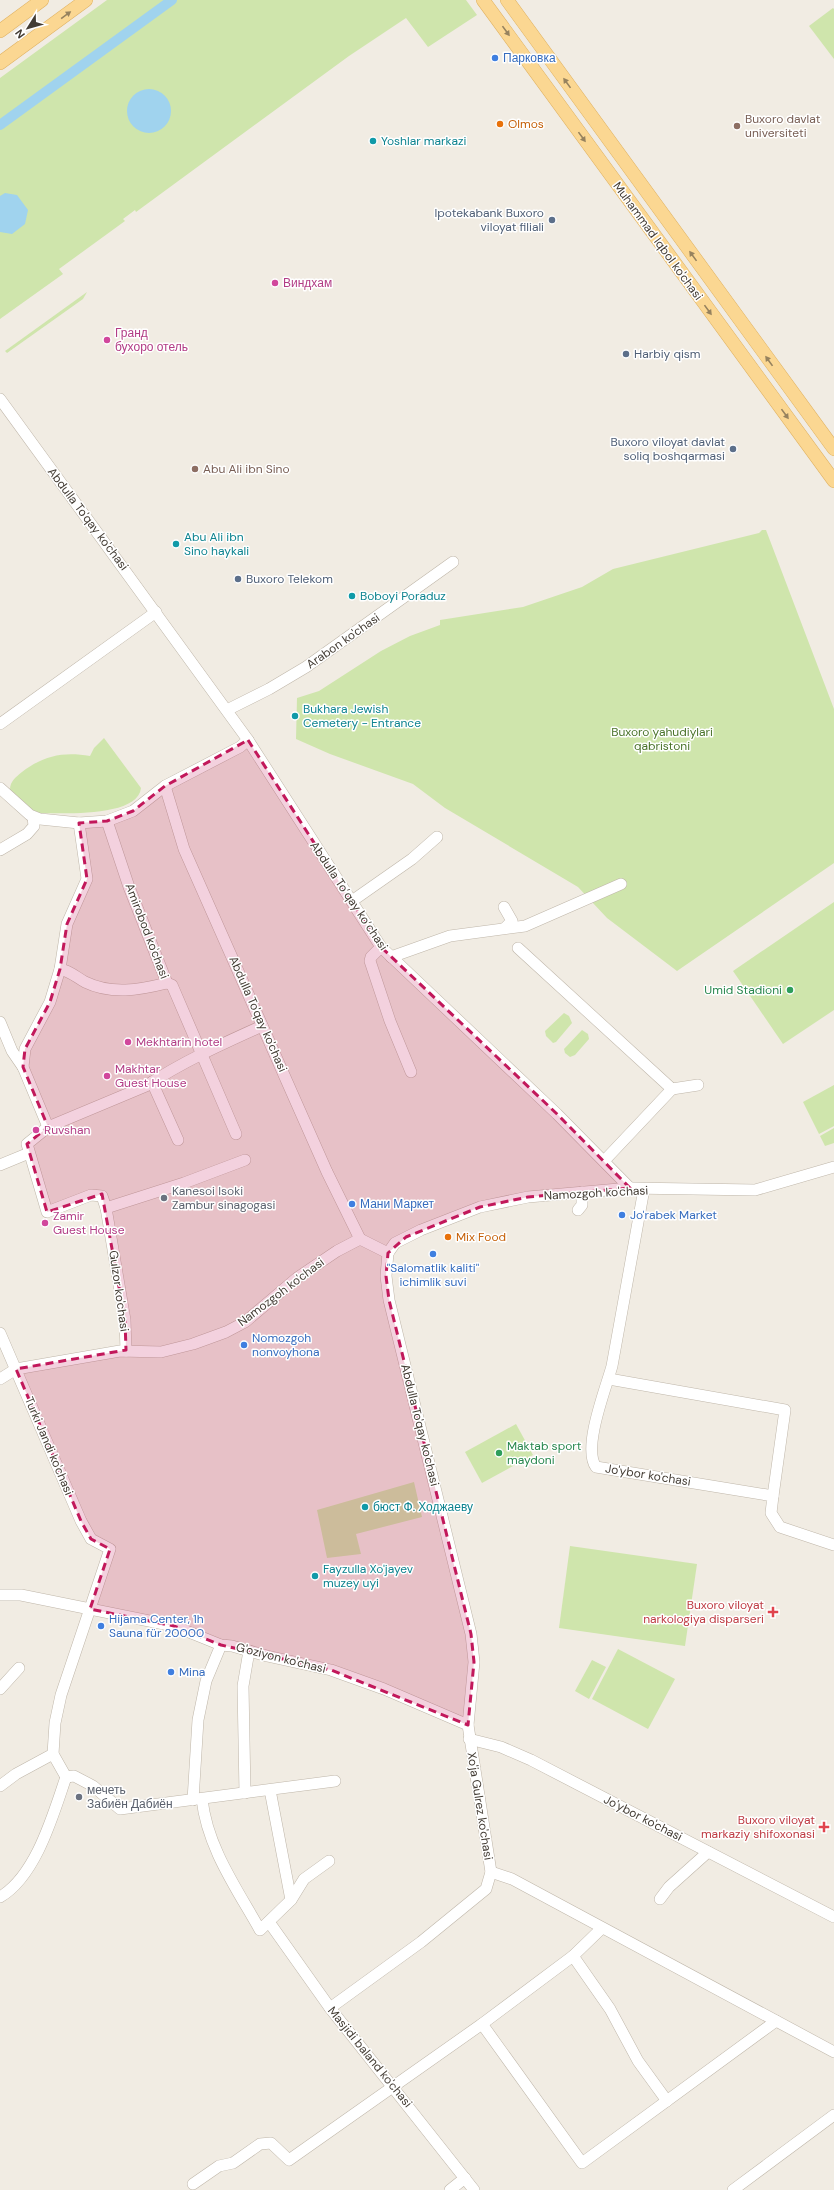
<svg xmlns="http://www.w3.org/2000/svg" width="834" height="2190" font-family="'DM Sans',sans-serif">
	<rect width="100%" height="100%" fill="#f1ece3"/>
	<g fill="#cfe5ac">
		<polygon points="107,0 466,0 477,15 428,47 406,18 349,56 136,212 135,210 123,219 125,221 59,269 63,274 0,319 0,78"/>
		<polygon points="833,8 834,9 834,59 809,26"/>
		<polygon points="87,292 83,299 7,353 5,351"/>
		<polygon points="762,530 766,530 834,709 834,863 677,971 607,918 578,887 445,808 413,784 330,754 296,739 297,698 319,691 381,651 410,636 440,625 440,620 523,607 582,587 613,569 759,533"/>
		<path d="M 104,738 L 141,788 C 138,818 59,813 37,813 L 34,813 L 10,790 C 10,781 16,777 22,772 C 43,756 63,751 90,756 L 94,748 Z"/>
		<polygon points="834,902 834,1010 783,1044 733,971"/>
		<polygon points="564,1013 569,1016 572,1023 556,1042 553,1043 546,1036 545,1031"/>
		<polygon points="582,1030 588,1034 589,1039 575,1055 570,1057 565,1053 564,1049"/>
		<polygon points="834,1085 834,1126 819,1134 803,1102"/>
		<polygon points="834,1128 834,1143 825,1146 820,1136"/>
		<polygon points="516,1424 533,1455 482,1483 465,1452"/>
		<polygon points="414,1482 422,1517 356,1534 361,1554 327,1558 317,1510"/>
		<polygon points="570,1546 697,1564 685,1646 559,1628"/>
		<polygon points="618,1649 675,1679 648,1729 592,1699"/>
		<polygon points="592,1660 606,1667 589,1699 575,1691"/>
	</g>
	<g fill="#a0d3ee">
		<circle cx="149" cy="111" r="22"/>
		<polygon points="5,193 17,195 28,210 25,224 12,234 0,232 0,196"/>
	</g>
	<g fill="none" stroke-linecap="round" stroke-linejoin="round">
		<polyline stroke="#a0d3ee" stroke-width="10" points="0,125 172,0"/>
		<g stroke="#bfb6a9" stroke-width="12">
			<g id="minor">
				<polyline points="0,399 248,740 381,947 557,1114 630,1188"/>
				<polyline points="227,710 269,689 306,667 453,562"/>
				<polyline points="0,724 156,612"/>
				<polyline points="165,786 184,849 327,1172 360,1239"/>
				<polyline points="0,788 30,815 40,819 79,823 107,821 133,811 165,786 240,747 248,740"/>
				<polyline points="107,821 129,887 167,983 172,985 236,1134"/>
				<polyline points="0,850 27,834 34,826 33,817"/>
				<polyline points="352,901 412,859 437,837"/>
				<polyline points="504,907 512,921 505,928"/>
				<polyline points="381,947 371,957 370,961 390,1021 411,1072"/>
				<polyline points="518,948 672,1089 698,1085"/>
				<polyline points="391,957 450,936 525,926 621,884"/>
				<path d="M 60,969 C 70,971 76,977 85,982 C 112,995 139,990 167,983"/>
				<polyline points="0,1022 12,1051 23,1067 48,1127"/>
				<polyline points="23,1067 25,1049 50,1002 60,969 67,924 87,879 79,823"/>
				<polyline points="152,1082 178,1140"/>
				<polyline points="604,1161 672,1089"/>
				<polyline points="0,1165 29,1153"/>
				<path d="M 644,1189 L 612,1366 C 606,1388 582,1448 596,1467 L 773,1496 L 771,1513 L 780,1527 L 834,1545"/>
				<polyline points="106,1208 184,1183 245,1160"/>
				<polyline points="578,1210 582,1205 582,1192"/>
				<polyline points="388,1253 395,1243 421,1230 480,1207 528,1197 630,1188 755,1190 834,1167"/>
				<polyline points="0,1333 81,1521 91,1539 110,1549 61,1695 55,1723 53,1754 66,1777 74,1776 93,1786 120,1809 335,1781"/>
				<path d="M 126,1351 L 125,1320 L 106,1208 L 102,1196 L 91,1195 L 47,1212 L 27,1144 L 48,1127 L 146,1086 C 182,1062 222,1044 262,1026"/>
				<polyline points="0,1379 16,1369 120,1351 161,1352 193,1344 226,1332 245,1322 297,1278 337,1251 360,1239 388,1253"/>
				<polyline points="609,1379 785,1410 773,1496"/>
				<polyline points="0,1595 21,1595 174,1626 221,1645 232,1646 267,1656 331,1670 384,1689 468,1725"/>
				<polyline points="0,1689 19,1668"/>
				<polyline points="469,1739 501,1747 531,1760 834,1917"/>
				<polyline points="0,1786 16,1774 53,1754"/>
				<polyline points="270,1790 291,1900"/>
				<polyline points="245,1793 243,1686 249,1651"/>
				<path d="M 202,1799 C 207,1847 237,1889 260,1930 L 291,1900 L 304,1879 L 329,1861"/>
				<polyline points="193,1800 198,1720 206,1681 221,1645"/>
				<polyline points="491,1872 512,1879 834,2052"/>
				<path d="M 0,1897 C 36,1876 53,1815 66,1777"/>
				<polyline points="660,1899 669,1887 708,1852"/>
				<polyline points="269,1922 330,2008 474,2190"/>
				<polyline points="573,1956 610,2009 638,2061 667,2101"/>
				<polyline points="330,2008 421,1942 486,1889 491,1872 468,1725 474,1662 471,1634 389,1300 386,1276 388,1253"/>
				<polyline points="482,2024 582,2163 776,2021"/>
				<polyline points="193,2184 219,2166 233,2163 260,2144 271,2143 289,2160 482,2024 573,1956 602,1928"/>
				<polyline points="450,2190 465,2178"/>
				<polyline points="733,2190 834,2115"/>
			</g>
		</g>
		<g stroke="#e0b262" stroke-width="14">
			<g id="major">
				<polyline points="483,0 834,481"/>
				<polyline points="507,0 834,449"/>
				<polyline points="0,31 42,0"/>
				<polyline points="0,63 86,0"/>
			</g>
		</g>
		<use href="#minor" stroke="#fff" stroke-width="11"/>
		<use href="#major" stroke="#fbd792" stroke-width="13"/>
	</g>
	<defs><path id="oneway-solid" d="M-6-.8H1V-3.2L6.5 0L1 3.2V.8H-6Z"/></defs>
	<g fill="#96825e">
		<use href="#oneway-solid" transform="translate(66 15) rotate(-36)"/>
		<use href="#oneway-solid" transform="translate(506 31) rotate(54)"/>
		<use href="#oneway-solid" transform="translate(567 83) rotate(-126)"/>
		<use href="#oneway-solid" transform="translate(582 137) rotate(54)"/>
		<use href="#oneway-solid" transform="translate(693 256) rotate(-126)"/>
		<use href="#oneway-solid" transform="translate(708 310) rotate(54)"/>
		<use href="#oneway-solid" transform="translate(769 361) rotate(-126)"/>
		<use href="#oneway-solid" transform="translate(785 414) rotate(54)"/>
	</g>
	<path fill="#c2185b" fill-opacity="0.2" stroke="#c2185b" stroke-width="3" stroke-dasharray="8 5" stroke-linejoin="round" d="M 248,740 L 381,947 L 557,1114 L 630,1188 L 528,1197 L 480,1207 L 406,1237 L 388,1253 L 386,1276 L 389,1300 L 471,1634 L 474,1662 L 468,1725 L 331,1670 L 221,1645 L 174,1626 L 90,1609 L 110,1549 L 91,1539 L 81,1521 L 16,1369 L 126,1350 L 125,1320 L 102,1194 L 47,1212 L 27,1144 L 48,1127 L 23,1067 L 25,1049 L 50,1002 L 60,969 L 67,924 L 87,879 L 79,823 L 107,821 L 133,811 L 165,786 Z"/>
	<g fill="#3f7fe0" stroke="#fff" stroke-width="1.5">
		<circle cx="495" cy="58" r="4"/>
		<circle cx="352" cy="1204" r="4"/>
		<circle cx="622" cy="1215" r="4"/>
		<circle cx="433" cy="1254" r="4"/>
		<circle cx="244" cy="1345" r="4"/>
		<circle cx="101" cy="1626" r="4"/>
		<circle cx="171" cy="1672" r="4"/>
	</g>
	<g fill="#e8710a" stroke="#fff" stroke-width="1.5">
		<circle cx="500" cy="124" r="4"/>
		<circle cx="448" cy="1237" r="4"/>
	</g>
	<g fill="#8d6e63" stroke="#fff" stroke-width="1.5">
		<circle cx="737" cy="126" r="4"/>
		<circle cx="195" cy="469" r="4"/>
	</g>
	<g fill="#0f9aa8" stroke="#fff" stroke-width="1.5">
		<circle cx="373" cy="141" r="4"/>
		<circle cx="176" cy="544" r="4"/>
		<circle cx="352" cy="596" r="4"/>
		<circle cx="295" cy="716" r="4"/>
		<circle cx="365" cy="1507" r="4"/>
		<circle cx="315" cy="1576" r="4"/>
	</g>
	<g fill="#5c6f8a" stroke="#fff" stroke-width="1.5">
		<circle cx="552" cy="220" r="4"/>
		<circle cx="626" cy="354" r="4"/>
		<circle cx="733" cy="449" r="4"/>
		<circle cx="238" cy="579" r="4"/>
	</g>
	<g fill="#d1479c" stroke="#fff" stroke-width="1.5">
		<circle cx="275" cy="283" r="4"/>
		<circle cx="107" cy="340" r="4"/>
		<circle cx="128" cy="1042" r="4"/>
		<circle cx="107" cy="1076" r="4"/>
		<circle cx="36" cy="1130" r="4"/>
		<circle cx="45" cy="1223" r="4"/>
	</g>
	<g fill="#2e9e5b" stroke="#fff" stroke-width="1.5">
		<circle cx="790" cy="990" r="4"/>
		<circle cx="499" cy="1453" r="4"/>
	</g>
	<g fill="#6b7280" stroke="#fff" stroke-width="1.5">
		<circle cx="164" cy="1198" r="4"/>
		<circle cx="79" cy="1797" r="4"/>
	</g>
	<g fill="#e0444e" stroke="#fff" stroke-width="1.5">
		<path d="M771 1606h4v4h4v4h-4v4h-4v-4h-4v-4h4z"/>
		<path d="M822 1821h4v4h4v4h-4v4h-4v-4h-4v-4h4z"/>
	</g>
	<g text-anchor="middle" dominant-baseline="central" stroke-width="3" stroke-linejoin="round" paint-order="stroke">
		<g font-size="12" fill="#366cbe" stroke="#fff" text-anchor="start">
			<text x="503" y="58">Парковка</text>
			<text x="360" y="1204">Мани Маркет</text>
			<text x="630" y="1215">Jo'rabek Market</text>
			<text x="433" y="1268" text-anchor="middle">"Salomatlik kaliti"<tspan x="433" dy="14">ichimlik suvi</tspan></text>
			<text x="252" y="1338">Nomozgoh<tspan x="252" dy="14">nonvoyhona</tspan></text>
			<text x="109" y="1619">Hijama Center, 1h<tspan x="109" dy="14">Sauna für 20000</tspan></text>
			<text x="179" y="1672">Mina</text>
		</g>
		<g font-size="12" fill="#785e54" stroke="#fff" text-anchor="start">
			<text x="745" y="119">Buxoro davlat<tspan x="745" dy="14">universiteti</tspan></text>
			<text x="203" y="469">Abu Ali ibn Sino</text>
		</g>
		<g font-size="12" fill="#c56008" stroke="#fff" text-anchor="start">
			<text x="508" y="124">Olmos</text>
			<text x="456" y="1237">Mix Food</text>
		</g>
		<g font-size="12" fill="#0d838f" stroke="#fff" text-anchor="start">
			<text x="381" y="141">Yoshlar markazi</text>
			<text x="184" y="537">Abu Ali ibn<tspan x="184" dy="14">Sino haykali</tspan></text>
			<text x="360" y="596">Boboyi Poraduz</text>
			<text x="303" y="709">Bukhara Jewish<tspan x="303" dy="14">Cemetery - Entrance</tspan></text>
			<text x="373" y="1507">бюст Ф. Ходжаеву</text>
			<text x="323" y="1569">Fayzulla Xo'jayev<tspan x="323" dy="14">muzey uyi</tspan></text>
		</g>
		<g font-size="12" fill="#4e5e75" stroke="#fff" text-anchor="end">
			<text x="544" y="213">Ipotekabank Buxoro<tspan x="544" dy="14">viloyat filiali</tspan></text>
			<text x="634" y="354" text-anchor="start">Harbiy qism</text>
			<text x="725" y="442">Buxoro viloyat davlat<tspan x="725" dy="14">soliq boshqarmasi</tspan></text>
			<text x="246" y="579" text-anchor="start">Buxoro Telekom</text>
		</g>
		<g font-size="12" fill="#433c34" stroke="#fff">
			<text transform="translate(658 241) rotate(54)">Muhammad Iqbol ko'chasi</text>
			<text transform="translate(88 519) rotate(53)">Abdulla To'qay ko'chasi</text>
			<text transform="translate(343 641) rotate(-35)">Arabon ko'chasi</text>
			<text transform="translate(349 896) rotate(56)">Abdulla To’qay ko’chasi</text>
			<text transform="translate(147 931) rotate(69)">Amirobod ko'chasi</text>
			<text transform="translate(258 1014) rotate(66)">Abdulla To'qay ko'chasi</text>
			<text transform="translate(596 1193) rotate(-3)">Namozgoh ko'chasi</text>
			<text transform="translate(119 1291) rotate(82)">Gulzor ko'chasi</text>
			<text transform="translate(281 1292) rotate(-37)">Namozgoh ko'chasi</text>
			<text transform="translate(420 1425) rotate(76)">Abdulla To'qay ko'chasi</text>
			<text transform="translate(49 1446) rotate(67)">Turki Jandi ko'chasi</text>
			<text transform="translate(648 1475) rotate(9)">Jo'ybor ko'chasi</text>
			<text transform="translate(281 1658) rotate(14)">G'oziyon ko'chasi</text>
			<text transform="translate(480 1806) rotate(81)">Xo'ja Gulrez ko'chasi</text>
			<text transform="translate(643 1818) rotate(27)">Jo'ybor ko'chasi</text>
			<text transform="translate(370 2057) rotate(51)">Masjidi baland ko'chasi</text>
		</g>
		<g font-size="12" fill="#b23c85" stroke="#fff" text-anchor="start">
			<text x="283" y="283">Виндхам</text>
			<text x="115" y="333">Гранд<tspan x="115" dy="14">бухоро отель</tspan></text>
			<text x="136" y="1042">Mekhtarin hotel</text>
			<text x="115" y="1069">Makhtar<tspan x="115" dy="14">Guest House</tspan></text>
			<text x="44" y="1130">Ruvshan</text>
			<text x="53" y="1216">Zamir<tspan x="53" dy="14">Guest House</tspan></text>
		</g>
		<g font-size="12" fill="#497229" stroke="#fff">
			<text x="662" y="732">Buxoro yahudiylari<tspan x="662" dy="14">qabristoni</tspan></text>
		</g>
		<g font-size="12" fill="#27864d" stroke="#fff" text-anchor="end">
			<text x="782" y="990">Umid Stadioni</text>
			<text x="507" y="1446" text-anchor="start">Maktab sport<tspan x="507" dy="14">maydoni</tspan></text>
		</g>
		<g font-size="12" fill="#5b616d" stroke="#fff" text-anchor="start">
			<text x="172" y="1191">Kanesoi Isoki<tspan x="172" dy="14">Zambur sinagogasi</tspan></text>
			<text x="87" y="1790">мечеть<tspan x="87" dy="14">Забиён Дабиён</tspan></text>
		</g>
		<g font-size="12" fill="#be3a42" stroke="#fff" text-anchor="end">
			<text x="764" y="1605">Buxoro viloyat<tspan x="764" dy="14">narkologiya disparseri</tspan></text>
			<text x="815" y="1820">Buxoro viloyat<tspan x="815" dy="14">markaziy shifoxonasi</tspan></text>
		</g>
	</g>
	<g transform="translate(28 28) rotate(233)" stroke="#ffffff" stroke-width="3" paint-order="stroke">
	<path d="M0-3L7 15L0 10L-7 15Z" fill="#433c34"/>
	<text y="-6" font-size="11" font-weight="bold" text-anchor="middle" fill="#433c34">N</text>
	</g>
</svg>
